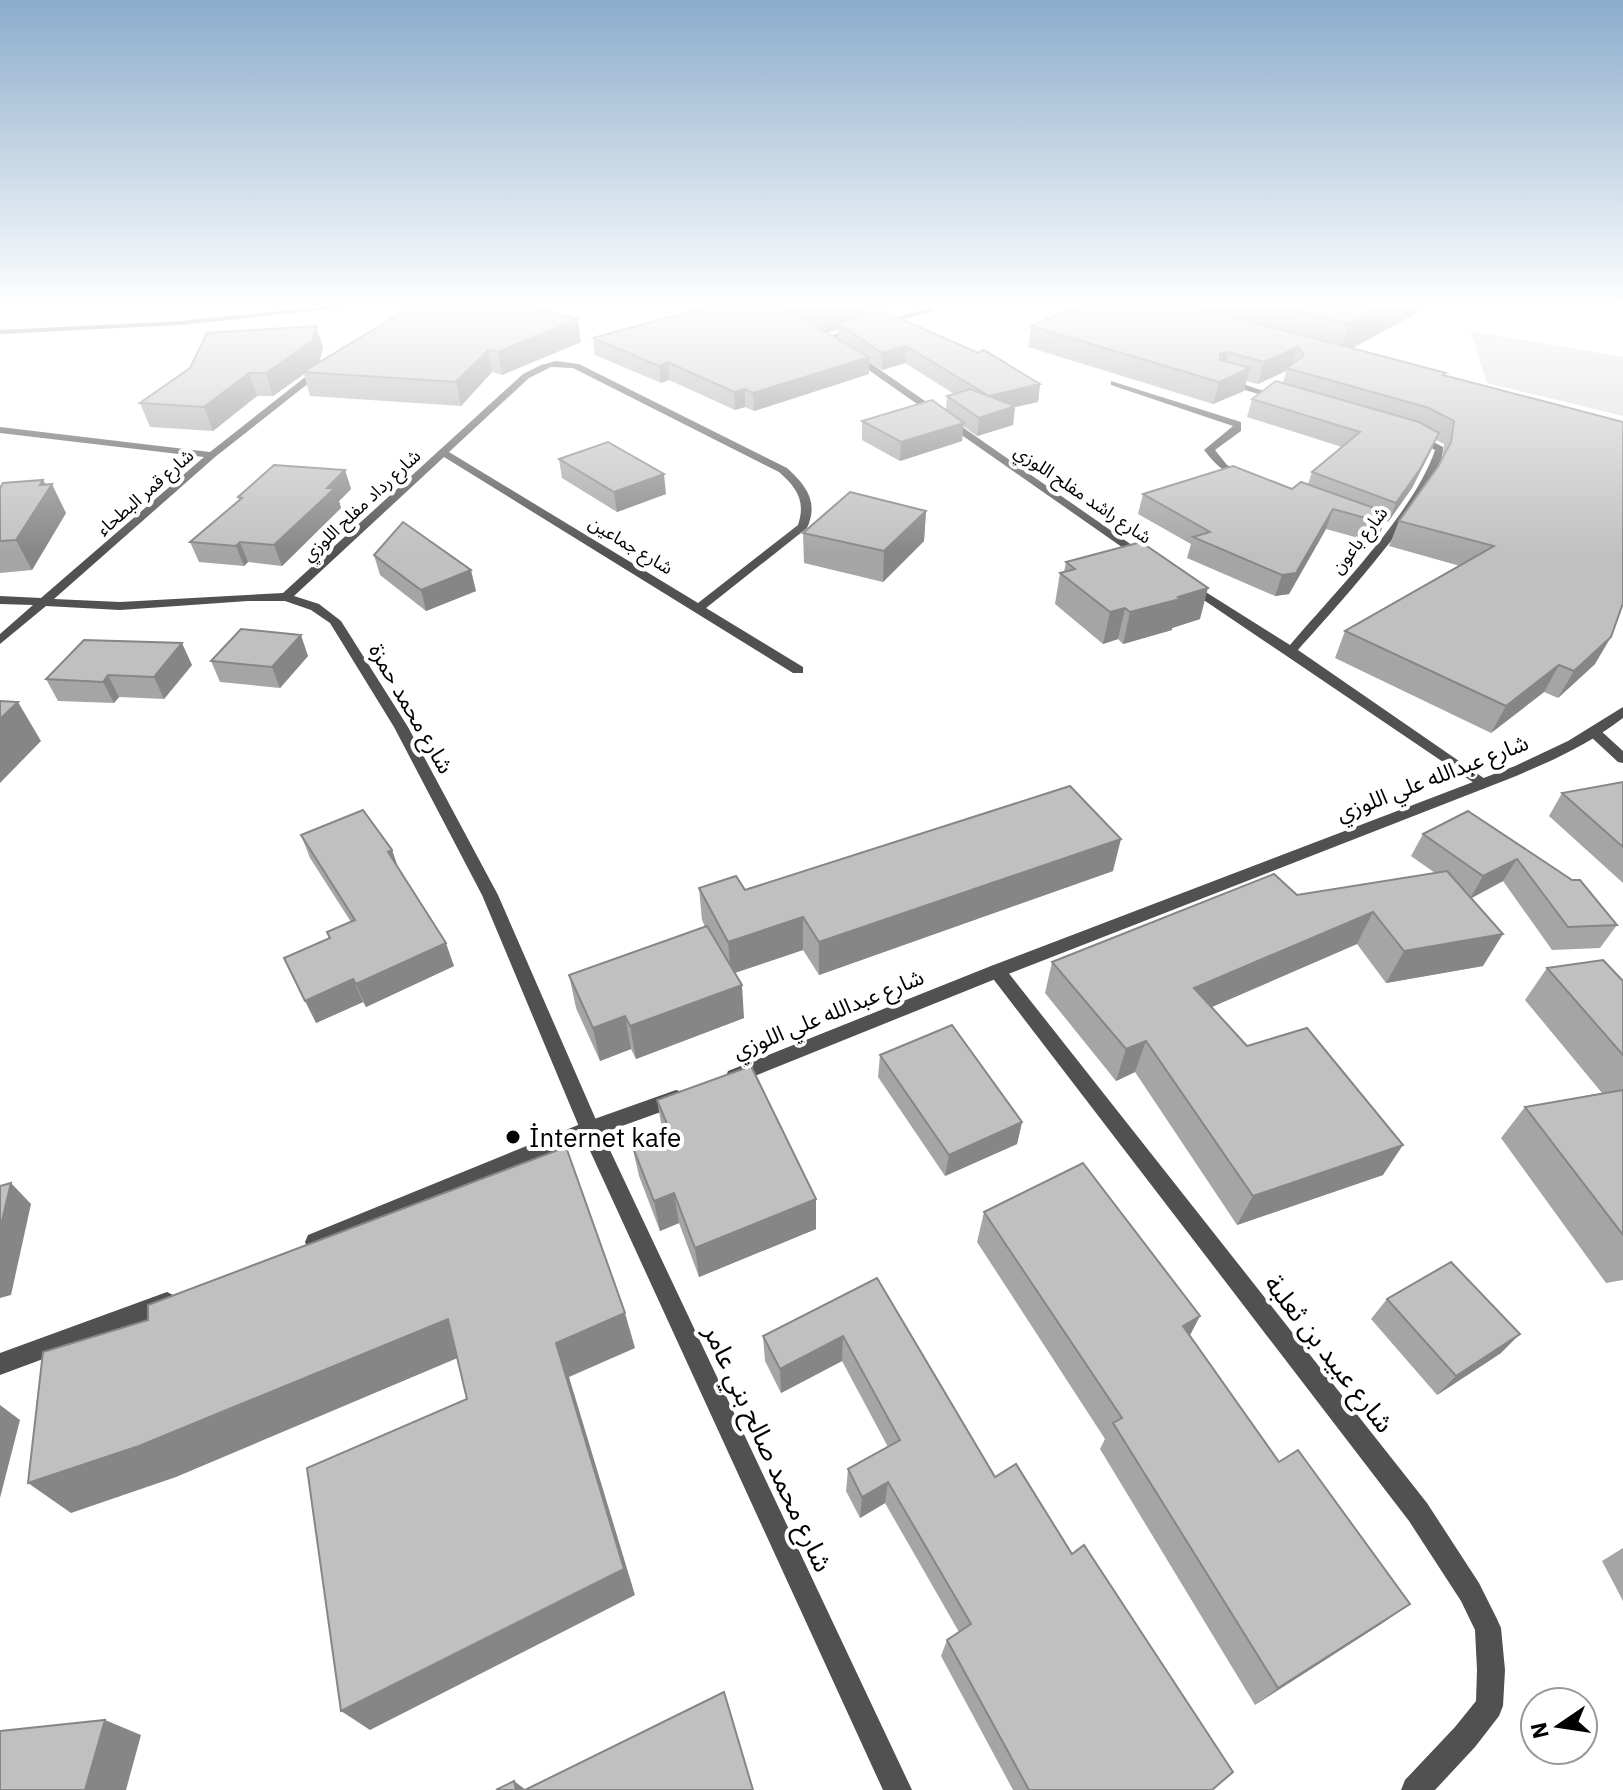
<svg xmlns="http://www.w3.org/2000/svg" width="1623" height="1790" font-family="'IBM Plex Sans','Noto Sans Arabic',sans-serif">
	<rect width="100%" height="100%" fill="#fff"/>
	<polygon fill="#d8d8d8" points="1470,331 1623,357 1623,416 1487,383"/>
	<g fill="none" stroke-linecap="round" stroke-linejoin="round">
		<g fill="#515151" fill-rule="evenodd">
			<polygon points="347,304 377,304 180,325 0,334 0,330 180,321"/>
			<polygon points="931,307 934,311 827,340 823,338"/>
			<polygon points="850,353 856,353 1149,557 1139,559 850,357"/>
			<path d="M 556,361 L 579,364 L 787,468 C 806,485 819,502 807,528 L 706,608 L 803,667 L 803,673 L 793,673 L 444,457 L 294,596 L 319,604 L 341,621 L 408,727 L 498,895 L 600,1129 L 912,1790 L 883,1790 L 580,1129 L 482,895 L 394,727 L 330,623 L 311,610 L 285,601 L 248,601 L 120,610 L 46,606 L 0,644 L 0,634 L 33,605 L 0,604 L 0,596 L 41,598 L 204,457 L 0,433 L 0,427 L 210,452 L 318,367 L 324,367 L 324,371 L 215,457 L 54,599 L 120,602 L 283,593 L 523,374 L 541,365 ZM 551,367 L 573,368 L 779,472 C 797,488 806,501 798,525 L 698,603 L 449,452 L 529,378 Z"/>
			<polygon points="1221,379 1227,379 1286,398 1279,400 1221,383"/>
			<path d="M 1111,381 L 1241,422 L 1241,431 L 1215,450 L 1227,465 L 1248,474 L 1248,478 C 1228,478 1215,464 1204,450 L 1233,426 L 1111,385 Z"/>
			<path d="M 1413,434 L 1419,434 L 1443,447 C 1446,488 1329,615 1298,650 L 1488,781 L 1490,784 L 1483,789 L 1183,586 L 1193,584 L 1290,645 C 1334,593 1414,513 1435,450 L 1413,438 Z"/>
			<polygon points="1595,729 1600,730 1623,751 1623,763 1618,762 1590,736 1588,733"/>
			<polygon points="997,965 1003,966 1427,1503 1479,1583 1497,1619 1501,1628 1505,1670 1503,1706 1499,1716 1475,1747 1435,1790 1401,1790 1405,1780 1455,1727 1476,1701 1477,1670 1475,1630 1461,1601 1409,1521 991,976 988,971 991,966"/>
		</g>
		<g fill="#515151" fill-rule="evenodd">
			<path d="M 1623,707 L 1623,718 C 1588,745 1548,763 1506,780 L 1003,976 L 742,1081 L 735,1084 L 728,1081 L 726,1076 L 728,1071 L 991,966 L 1515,766 L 1568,741 Z"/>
			<polygon points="676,1090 683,1092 685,1098 683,1104 597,1135 315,1252 308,1249 305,1242 308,1235 583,1123"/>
			<polygon points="167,1292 175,1296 178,1303 175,1310 0,1375 0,1353"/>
		</g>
	</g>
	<g fill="#a5a5a5" fill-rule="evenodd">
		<polygon points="416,304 538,304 538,309 581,342 502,375 492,372 461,406 310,396 304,374 273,396 257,396 213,431 150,427 140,403 316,326 323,348 319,363"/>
		<path d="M 716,304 L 886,304 L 868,310 L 868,315 L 1040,384 L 1038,402 L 1015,407 L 1013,425 L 977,436 L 963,426 L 962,441 L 900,461 L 862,440 L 862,421 L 946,410 L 947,396 L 954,394 L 905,363 L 882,370 L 869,362 L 869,374 L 754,411 L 745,407 L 735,410 L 669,380 L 661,383 L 595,355 L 593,338 ZM 838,329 L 838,339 L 826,333 Z"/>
		<polygon points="1087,304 1433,304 1353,348 1446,373 1445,376 1595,664 1558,698 1544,692 1491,733 1335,658 1345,631 1460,566 1389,546 1399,521 1438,467 1442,459 1444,444 1436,440 1412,488 1388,522 1385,521 1380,533 1373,542 1326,529 1289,594 1275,596 1187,558 1191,544 1138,514 1143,494 1292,489 1308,484 1312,472 1342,447 1247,417 1252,399 1283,383 1286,371 1258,384 1246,381 1244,391 1213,404 1028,347 1031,326 1077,310"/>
		<polygon points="559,459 666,494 617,512 562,478"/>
		<polygon points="345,470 351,489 339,501 341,508 282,566 248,562 244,566 199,562 190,542 239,500 238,497"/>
		<polygon points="43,480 66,513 32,570 0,573 0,488"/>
		<polygon points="926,511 924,541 883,582 804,563 803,533"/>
		<polygon points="374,555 476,591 426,611 380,575"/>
		<polygon points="1066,562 1200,619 1172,628 1172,630 1123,644 1118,639 1103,644 1055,604 1060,573 1064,572"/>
		<polygon points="308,656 280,688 220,682 211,661"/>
		<polygon points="192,665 164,699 119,697 114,703 58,701 46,679"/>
		<polygon points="1623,782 1623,883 1549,816 1562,793"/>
		<polygon points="1468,811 1617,925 1600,948 1552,950 1503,881 1471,898 1483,966 1386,983 1357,944 1211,1007 1247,1046 1383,1175 1237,1225 1135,1072 1116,1081 1045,993 1052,962 1297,895 1435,873 1411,856 1423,834"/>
		<polygon points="301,835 392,850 398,868 454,966 366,1007 363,1002 316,1023 351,922 310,858"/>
		<polygon points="1113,871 819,975 803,950 735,973 744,1018 636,1059 631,1049 600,1061 576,1008 569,975 705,927 702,920 699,888 745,890"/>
		<polygon points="1547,968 1623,981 1623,1280 1606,1283 1501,1138 1525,1107 1602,1093 1525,1000"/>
		<polygon points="880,1055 1022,1122 1017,1144 945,1176 878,1077"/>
		<polygon points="657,1100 816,1199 816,1229 699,1277 679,1223 660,1231 639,1176 632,1145 663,1134"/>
		<polygon points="984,1212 1190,1336 1279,1462 1410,1604 1381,1624 1255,1705 1100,1449 1105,1439 977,1242"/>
		<polygon points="877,1278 995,1477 1212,1790 1013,1790 941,1656 947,1640 959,1632 885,1503 860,1518 846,1491 848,1469 888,1447 842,1361 781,1393 765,1361 763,1336"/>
		<polygon points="1387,1299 1501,1353 1437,1395 1371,1319"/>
		<polygon points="1623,1548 1623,1601 1602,1561"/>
	</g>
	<g fill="#868686">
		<polygon points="849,304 886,304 868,310 868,321 838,323 838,329 825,333 825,310"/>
		<polygon points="1386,304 1433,304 1338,356 1349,324"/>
		<polygon points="578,319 581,342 502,375 498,352"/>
		<polygon points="316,326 323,348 319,363 303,372 304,374 273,396 266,373"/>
		<polygon points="906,346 905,363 882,370 882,353"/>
		<polygon points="1298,347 1292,368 1287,368 1286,371 1258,384 1264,362"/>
		<polygon points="488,350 492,372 461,406 456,382"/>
		<polygon points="1228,352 1223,374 1214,376 1220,354"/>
		<polygon points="869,357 869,374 754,411 753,393"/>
		<polygon points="668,362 669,380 661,383 659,366"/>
		<polygon points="1250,368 1244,391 1213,404 1219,382"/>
		<polygon points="249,373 257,396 213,431 204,407"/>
		<polygon points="1040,384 1038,402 1015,407 1013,425 977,436 979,418 989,396"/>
		<polygon points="745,389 745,407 735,410 734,392"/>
		<polygon points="964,423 962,441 900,461 901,442"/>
		<polygon points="1439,433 1431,451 1412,488 1388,522 1396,503"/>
		<polygon points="345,470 351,489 339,501 341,508 282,566 274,545"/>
		<polygon points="664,474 666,494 617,512 614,492"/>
		<polygon points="43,480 48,490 52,484 66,513 32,570 16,540"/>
		<polygon points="1333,509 1326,529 1289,594 1275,596 1282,575"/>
		<polygon points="926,511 924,541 883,582 884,551"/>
		<polygon points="1388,513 1380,533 1373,542 1380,522"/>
		<polygon points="240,542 248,562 244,566 236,546"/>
		<polygon points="471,570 476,591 426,611 421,590"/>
		<polygon points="1208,588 1200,619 1172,628 1172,630 1123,644 1130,612"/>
		<polygon points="1125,608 1118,639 1103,644 1110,612"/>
		<polygon points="301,635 308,656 280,688 272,667"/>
		<polygon points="1611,637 1595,664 1558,698 1574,671"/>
		<polygon points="182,643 192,665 164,699 154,677"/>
		<polygon points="1559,665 1544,692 1491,733 1506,706"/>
		<polygon points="108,675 119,697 114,703 103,682"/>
		<polygon points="18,702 41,741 0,783 0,719"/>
		<polygon points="1121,839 1113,871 819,975 819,942"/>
		<polygon points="392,850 400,873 388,852"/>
		<polygon points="1517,859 1503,881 1470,899 1483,876"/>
		<polygon points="1373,912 1357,944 1182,1020 1194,988"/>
		<polygon points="803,917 803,950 731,974 728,942"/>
		<polygon points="1503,934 1483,966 1386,983 1404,951"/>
		<polygon points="446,943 454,966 366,1007 356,984"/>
		<polygon points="353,979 363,1002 316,1023 305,1001"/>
		<polygon points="742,985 744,1018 636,1059 630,1026"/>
		<polygon points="625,1016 631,1049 600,1061 593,1028"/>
		<polygon points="1146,1041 1135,1072 1116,1081 1126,1049"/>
		<polygon points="1022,1122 1017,1144 945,1176 949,1155"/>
		<polygon points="1403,1145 1383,1175 1237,1225 1253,1196"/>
		<polygon points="11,1183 31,1204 11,1295 0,1298 0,1229"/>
		<polygon points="674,1193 679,1223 660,1231 654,1201"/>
		<polygon points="816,1199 816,1229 699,1277 695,1248"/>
		<polygon points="625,1313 635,1348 569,1377 635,1595 370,1730 341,1711 556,1343"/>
		<polygon points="1200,1316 1185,1345 1183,1326"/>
		<polygon points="448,1319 467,1354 176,1477 71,1513 28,1483"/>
		<polygon points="1520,1334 1501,1353 1437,1395 1456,1376"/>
		<polygon points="843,1336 842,1361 781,1393 780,1369"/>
		<polygon points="0,1405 20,1420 0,1498"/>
		<polygon points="888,1482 885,1503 860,1518 862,1497"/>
		<polygon points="1410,1604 1381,1624 1255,1705 1278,1688"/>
		<polygon points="105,1720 141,1735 126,1790 85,1790"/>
		<polygon points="514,1781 526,1790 516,1790"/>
	</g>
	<g fill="#c0c0c0" stroke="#868686" stroke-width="2">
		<polygon points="416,304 532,304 531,307 578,319 498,352 488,350 456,382 303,372"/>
		<polygon points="716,304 770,304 785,309 869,357 753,393 745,389 734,392 668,362 659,366 593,338"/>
		<polygon points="811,304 849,304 825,310"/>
		<polygon points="1087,304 1184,304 1446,373 1443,375 1623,422 1623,603 1611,637 1574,671 1559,665 1506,706 1345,631 1494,546 1399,521 1438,467 1451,442 1454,421 1429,408 1287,368 1304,355 1298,347 1264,362 1228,352 1220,354 1220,360 1250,368 1219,382 1031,326 1070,309 1077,310"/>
		<polygon points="1270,304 1386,304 1349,324"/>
		<polygon points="883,311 978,353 984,350 1040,384 989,396 906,346 882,353 838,323"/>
		<polygon points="316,326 312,341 266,373 249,373 204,407 140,403 190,368 207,333"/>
		<polygon points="1276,381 1419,422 1439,433 1420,469 1396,503 1312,472 1360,432 1252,399"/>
		<polygon points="970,389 1015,406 979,418 947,396"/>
		<polygon points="932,400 964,423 901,442 862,421"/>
		<polygon points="608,442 664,474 614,492 559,459"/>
		<polygon points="274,465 345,470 327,488 335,488 274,545 240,542 236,546 190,542 242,498 238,497"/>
		<polygon points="1233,466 1292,489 1301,482 1388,513 1380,522 1333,509 1296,573 1282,575 1193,537 1210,532 1143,494"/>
		<polygon points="43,480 40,485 52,484 16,540 0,541 0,488 3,483"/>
		<polygon points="850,492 926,511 884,551 803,533"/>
		<polygon points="403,522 471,570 421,590 374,555"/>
		<polygon points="1141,542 1208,588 1178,597 1180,599 1130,612 1125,608 1110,612 1060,573 1075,569 1066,562"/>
		<polygon points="241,629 301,635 272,667 211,661"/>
		<polygon points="84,640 182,643 154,677 108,675 103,682 46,679"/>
		<polygon points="0,701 18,702 0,719"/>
		<polygon points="1623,782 1623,847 1562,793"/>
		<polygon points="1070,786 1121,839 819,942 803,917 728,942 699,888 736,876 745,890"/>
		<polygon points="363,810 392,850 388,852 446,943 356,984 353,979 305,1001 284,958 330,938 327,932 355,920 301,835"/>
		<polygon points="1468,811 1572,880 1580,880 1617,925 1568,927 1517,859 1483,876 1423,834"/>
		<polygon points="1447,871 1503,934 1404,951 1373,912 1194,988 1247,1046 1307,1028 1403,1145 1253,1196 1146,1041 1126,1049 1052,962 1274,874 1297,895"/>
		<polygon points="707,926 742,985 630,1026 625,1016 593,1028 569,975"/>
		<polygon points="1603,960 1623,981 1623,1055 1547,968"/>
		<polygon points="952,1025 1022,1122 949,1155 880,1055"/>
		<polygon points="751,1066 816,1199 695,1248 674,1193 654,1201 632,1145 670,1131 657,1100"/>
		<polygon points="1623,1090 1623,1235 1525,1107"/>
		<polygon points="566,1147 625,1313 556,1343 624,1569 341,1711 307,1468 467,1399 448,1319 139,1446 28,1483 43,1352 148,1320 148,1305"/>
		<polygon points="1083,1163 1200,1316 1183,1326 1279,1462 1298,1450 1410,1604 1278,1688 1113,1423 1122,1418 984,1212"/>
		<polygon points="11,1183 0,1229 0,1186"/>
		<polygon points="1451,1262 1520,1334 1456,1376 1387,1299"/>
		<polygon points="877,1278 995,1477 1016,1464 1072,1554 1084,1545 1233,1772 1212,1790 1029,1790 947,1640 971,1624 888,1482 862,1497 848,1469 900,1440 843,1336 780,1369 763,1336"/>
		<polygon points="724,1692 753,1790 525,1790"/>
		<polygon points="105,1720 85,1790 0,1790 0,1731"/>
		<polygon points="514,1781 516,1790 496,1790"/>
	</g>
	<linearGradient id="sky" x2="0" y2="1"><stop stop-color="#8baccb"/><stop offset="0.55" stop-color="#fff"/><stop offset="1" stop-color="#fff" stop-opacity="0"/></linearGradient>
	<rect width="1623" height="555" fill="url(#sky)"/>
	<circle fill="#000" stroke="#fff" stroke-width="3" cx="513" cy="1137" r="8"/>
	<g text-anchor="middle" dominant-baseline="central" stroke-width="8" stroke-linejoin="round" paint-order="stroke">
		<g font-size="18" fill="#000" stroke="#fff">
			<text transform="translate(145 492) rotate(-41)">شارع قمر البطحاء</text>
			<text transform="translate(1083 494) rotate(34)">شارع راشد مفلح اللوزي</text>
			<text transform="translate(361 505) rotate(-43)">شارع رداد مفلح اللوزي</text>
			<text transform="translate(1359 540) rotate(-52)">شارع باعون</text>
			<text transform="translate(631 545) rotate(31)">شارع جماعين</text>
		</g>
		<g font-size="22" fill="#000" stroke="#fff">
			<text transform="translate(412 708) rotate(60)">شارع محمد حمزة</text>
			<text transform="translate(1432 777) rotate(-21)">شارع عبدالله علي اللوزي</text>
			<text transform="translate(828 1013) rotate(-22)">شارع عبدالله علي اللوزي</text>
		</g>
		<g font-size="26" fill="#000" stroke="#fff" text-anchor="start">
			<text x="529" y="1137">İnternet kafe</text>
		</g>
		<g font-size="26" fill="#000" stroke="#fff">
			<text transform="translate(1330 1353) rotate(52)">شارع عبيد بن ثعلبة</text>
			<text transform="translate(769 1448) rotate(65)">شارع محمد صالح بني عامر</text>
		</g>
	</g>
	<g transform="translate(1559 1726) rotate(257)"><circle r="38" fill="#ffffff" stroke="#999999" stroke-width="2"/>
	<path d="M0-6L14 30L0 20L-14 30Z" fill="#000000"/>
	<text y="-12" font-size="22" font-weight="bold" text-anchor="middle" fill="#000000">N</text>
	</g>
</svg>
